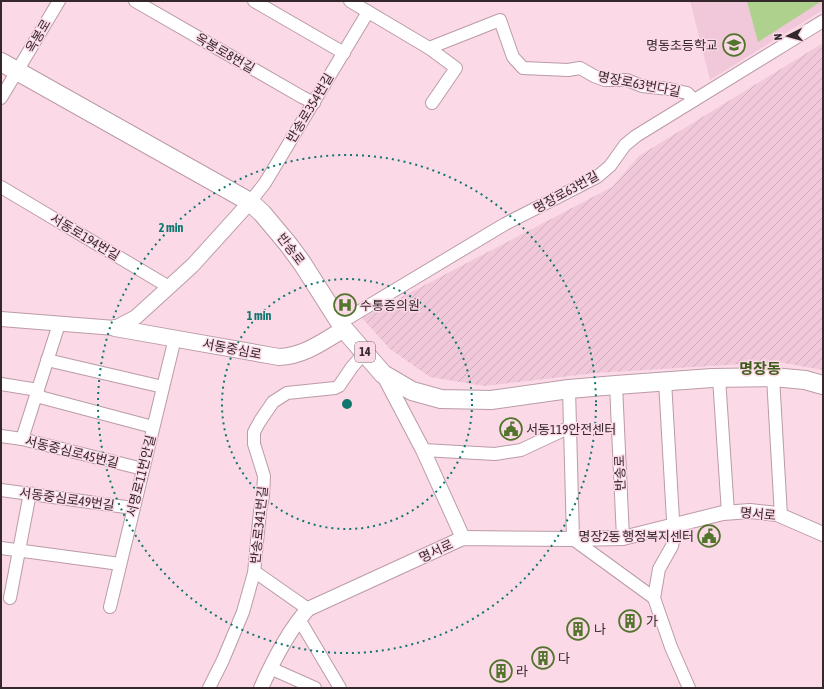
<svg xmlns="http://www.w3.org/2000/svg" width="824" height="689" font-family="'Asap Condensed','Noto Sans KR',sans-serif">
	<defs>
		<pattern id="industrial-furrows" width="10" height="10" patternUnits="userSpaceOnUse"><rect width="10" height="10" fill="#f1c8da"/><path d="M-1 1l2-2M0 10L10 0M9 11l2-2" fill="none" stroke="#cfacbb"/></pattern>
	</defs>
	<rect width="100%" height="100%" fill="#fbd9e7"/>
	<polygon fill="#f1c8da" points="690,1 823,1 823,10 710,80"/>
	<polygon fill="url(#industrial-furrows)" points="823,43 823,370 778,362 596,373 484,386 430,377 390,349 362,318 612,187 639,156"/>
	<polygon fill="#aed18e" points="747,1 822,1 758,42"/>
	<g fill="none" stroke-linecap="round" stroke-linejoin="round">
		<g stroke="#bb9ba8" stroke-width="14">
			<g id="minor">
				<polyline points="135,1 302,97 314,103"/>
				<polyline points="254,1 344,53"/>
				<polyline points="350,1 429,48 500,20 513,57 523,68 568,70 580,68 594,76 605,80 627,80 642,86 669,89 687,93 694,100"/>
				<polyline points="429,48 456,68 432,103"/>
				<polyline points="1,98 59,1"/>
				<polyline points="1,187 169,287"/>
				<polyline points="250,202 265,183 368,12"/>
				<polyline points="338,321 350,317 505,224 597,177 610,166 625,145 636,136 823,21"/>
				<polyline points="47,360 163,387"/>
				<polyline points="773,377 781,516"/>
				<polyline points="719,378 728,513"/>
				<polyline points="665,381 674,537 672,546 659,569 654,598 671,647 689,688"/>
				<polyline points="1,384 38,390"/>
				<polyline points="616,385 623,538"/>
				<polyline points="569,389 573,539 654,598"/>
				<polyline points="36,396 153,427"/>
				<polyline points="1,436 22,439 143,469"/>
				<polyline points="22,439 59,324"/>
				<polyline points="423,450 495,454 521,450 570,427"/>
				<polyline points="1,490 133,508"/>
				<polyline points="1,548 120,564"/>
				<polyline points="255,572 308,609"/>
				<polyline points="10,598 30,493"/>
				<polyline points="110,607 175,338"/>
				<polyline points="299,619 340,688"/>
				<polyline points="270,668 315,688"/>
				<polyline points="209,688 223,660 243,612 254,573 260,511 263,496 264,476 254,444 254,432 260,421 273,402 287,393 335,388 339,386 352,367 365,352"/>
			</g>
		</g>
		<g stroke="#bb9ba8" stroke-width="16">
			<g id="tertiary">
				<polyline points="1,319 115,328 136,317 169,287 193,265 250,202"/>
				<polyline points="383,374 423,450 463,538"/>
				<path d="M 261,688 C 273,661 288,631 308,609 L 463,538 L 573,539 L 623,538 L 723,513 L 750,511 L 777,514 L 823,534"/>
			</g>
		</g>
		<g stroke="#bb9ba8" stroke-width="18">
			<path id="secondary" d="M 115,328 L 279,357 C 304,356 324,341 344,329"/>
		</g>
		<g stroke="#bb9ba8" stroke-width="20">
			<polyline id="primary" points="1,62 250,202 262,213 288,244 302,263 344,329 383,374 412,391 441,399 491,400 569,389 616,385 712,378 773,377 805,380 823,385"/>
		</g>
		<use href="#minor" stroke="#fff" stroke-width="12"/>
		<use href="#tertiary" stroke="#fff" stroke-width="14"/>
		<use href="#secondary" stroke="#fff" stroke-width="16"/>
		<use href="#primary" stroke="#fff" stroke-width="18"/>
	</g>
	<g fill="none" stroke="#0f766e" stroke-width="2" stroke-dasharray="2 4">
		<circle cx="347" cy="404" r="125"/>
		<circle cx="347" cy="404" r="249"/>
	</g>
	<defs>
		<g id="school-ring" transform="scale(1.15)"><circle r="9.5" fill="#fbd9e7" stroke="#52742c" stroke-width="1.5"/><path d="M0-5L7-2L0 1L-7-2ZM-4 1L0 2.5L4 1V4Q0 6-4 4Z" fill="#52742c"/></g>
		<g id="hospital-ring" transform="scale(1.15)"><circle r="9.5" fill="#fbd9e7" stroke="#52742c" stroke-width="1.5"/><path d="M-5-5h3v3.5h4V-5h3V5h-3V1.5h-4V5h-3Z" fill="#52742c"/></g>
		<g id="civic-ring" transform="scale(1.15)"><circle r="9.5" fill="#fbd9e7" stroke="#52742c" stroke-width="1.5"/><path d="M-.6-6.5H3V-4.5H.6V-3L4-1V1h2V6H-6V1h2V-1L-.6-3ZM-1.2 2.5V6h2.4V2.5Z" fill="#52742c"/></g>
		<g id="building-ring" transform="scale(1.15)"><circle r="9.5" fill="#fbd9e7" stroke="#52742c" stroke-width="1.5"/><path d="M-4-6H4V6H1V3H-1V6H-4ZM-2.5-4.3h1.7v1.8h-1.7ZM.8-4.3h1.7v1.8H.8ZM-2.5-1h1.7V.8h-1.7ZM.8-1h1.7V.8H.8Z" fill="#52742c"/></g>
	</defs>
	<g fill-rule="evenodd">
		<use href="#school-ring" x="734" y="45"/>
		<use href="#hospital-ring" x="345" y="305"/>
		<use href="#civic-ring" x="511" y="429"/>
		<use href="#civic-ring" x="709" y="536"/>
		<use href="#building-ring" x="630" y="621"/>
		<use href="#building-ring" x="578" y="629"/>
		<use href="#building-ring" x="543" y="658"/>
		<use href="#building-ring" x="501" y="671"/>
	</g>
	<g text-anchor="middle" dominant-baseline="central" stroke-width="3" stroke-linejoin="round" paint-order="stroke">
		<rect fill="#fbd9e7" stroke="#705d65" stroke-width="1" x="355" y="342" width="20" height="20" rx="3"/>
		<g font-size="12" font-weight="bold" fill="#35282d">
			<text x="365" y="352">14</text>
		</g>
		<g font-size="13" fill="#35282d" stroke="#fbd9e7">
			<text transform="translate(38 36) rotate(-60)">옥봉로</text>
			<text transform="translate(225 53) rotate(30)">옥봉로8번길</text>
			<text transform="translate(639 84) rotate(11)">명장로63번다길</text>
			<text transform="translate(310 108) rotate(-59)">반송로354번길</text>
			<text transform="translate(566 192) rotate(-29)">명장로63번길</text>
			<text transform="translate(85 237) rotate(31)">서동로194번길</text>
			<text transform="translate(291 249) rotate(53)">반송로</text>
			<text transform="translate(232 349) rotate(11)">서동중심로</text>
			<text transform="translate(72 452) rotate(14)">서동중심로45번길</text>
			<text transform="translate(620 473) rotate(-92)">반송로</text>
			<text transform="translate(141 476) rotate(-76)">서명로11번안길</text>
			<text transform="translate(67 499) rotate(8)">서동중심로49번길</text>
			<text transform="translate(758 514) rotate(5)">명서로</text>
			<text transform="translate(259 525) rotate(-84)">반송로341번길</text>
			<text transform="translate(436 551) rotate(-25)">명서로</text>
		</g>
		<g font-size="13" fill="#35282d" stroke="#fbd9e7" text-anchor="start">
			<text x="718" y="45" text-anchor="end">명동초등학교</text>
			<text x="360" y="305">수통증의원</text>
			<text x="526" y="429">서동119안전센터</text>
			<text x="694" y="536" text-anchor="end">명장2동 행정복지센터</text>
			<text x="646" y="621">가</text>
			<text x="594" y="629">나</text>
			<text x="558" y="658">다</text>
			<text x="516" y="671">라</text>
		</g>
		<g font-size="15" font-weight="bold" fill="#405e1b" stroke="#fbd9e7">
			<text x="760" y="368">명장동</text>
		</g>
	</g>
	<circle cx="347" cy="404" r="6" fill="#0f766e" stroke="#fbd9e7" stroke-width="2"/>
	<g font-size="12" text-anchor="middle" font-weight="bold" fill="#0f766e" stroke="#fbd9e7" stroke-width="3" stroke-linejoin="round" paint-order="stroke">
		<text x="171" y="232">2 min</text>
		<text x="259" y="320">1 min</text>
	</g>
	<rect width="824" height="689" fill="none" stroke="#35282d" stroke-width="4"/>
	<g transform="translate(788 36) rotate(264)" stroke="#fbd9e7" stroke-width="3" paint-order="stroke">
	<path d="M0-3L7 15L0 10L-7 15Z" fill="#35282d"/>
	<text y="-6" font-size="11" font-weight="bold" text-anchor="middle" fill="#35282d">N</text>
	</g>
</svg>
